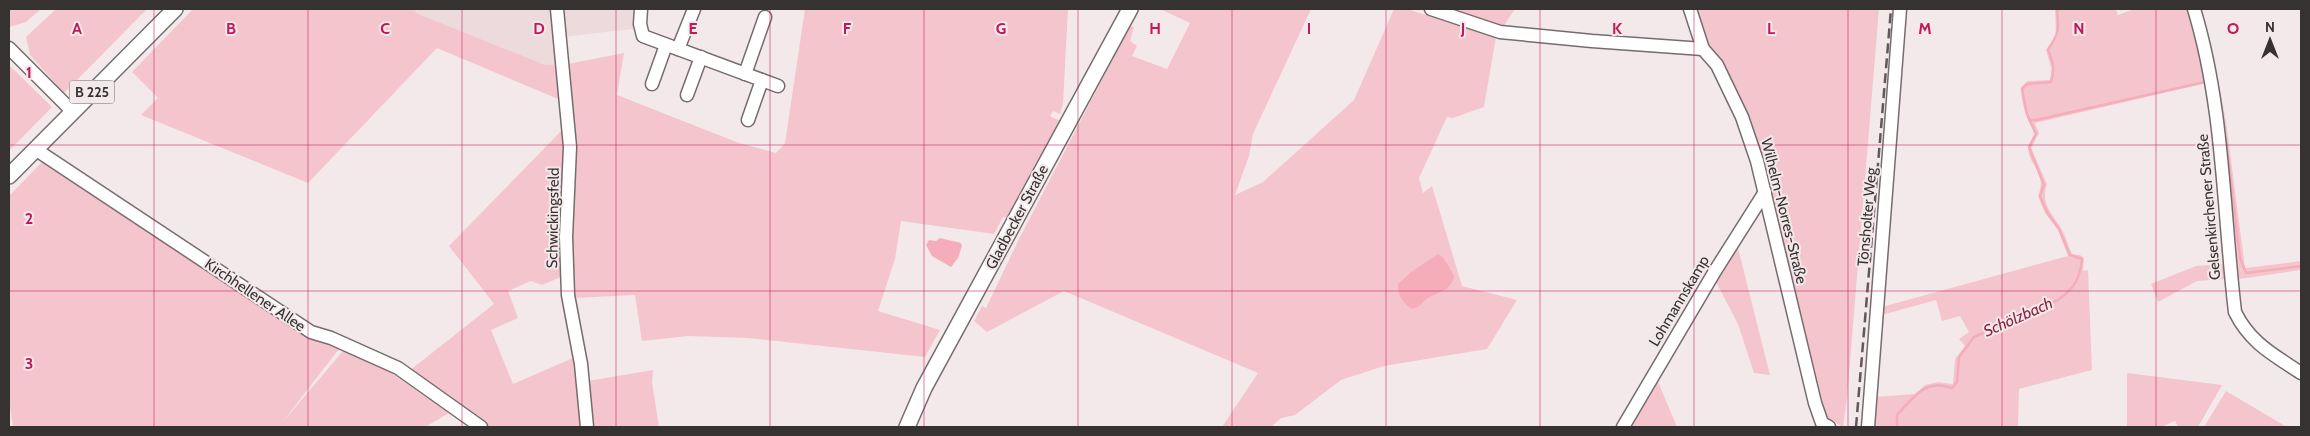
<svg xmlns="http://www.w3.org/2000/svg" width="2310" height="436" font-family="Cabin,sans-serif">
	<rect width="100%" height="100%" fill="#f4e9ea"/>
	<polygon fill="#ecdadc" points="415,9 635,9 633,29 553,38 555,65 545,66 416,13"/>
	<g fill="#f5c5cd">
		<polygon points="9,9 41,9 26,22 9,27"/>
		<polygon points="56,9 147,9 64,93 30,55 26,37"/>
		<polygon points="193,9 415,9 416,13 545,65 568,64 624,53 617,95 739,143 776,153 785,143 805,9 1068,9 1063,104 1060,114 1053,111 1050,116 1060,121 1007,218 1003,217 994,234 901,221 895,259 878,311 940,330 925,357 748,338 688,336 642,341 635,295 573,298 569,215 577,156 573,121 559,97 558,99 437,48 308,183 141,115 158,98 132,72"/>
		<polygon points="1160,9 1311,9 1253,134 1249,156 1235,195 1263,182 1354,100 1394,9 1407,9 1496,37 1484,107 1453,118 1447,117 1419,178 1423,193 1432,186 1462,286 1517,300 1487,349 1384,366 1341,380 1295,415 1281,418 1271,427 1222,427 1258,373 1064,291 987,332 974,321 982,306 986,308 1019,239 1130,26 1134,27 1130,41 1137,46 1132,56 1167,69 1190,23"/>
		<polygon points="1443,9 1515,9 1503,27"/>
		<polygon points="1693,9 1879,9 1847,398 1843,427 1827,418 1819,395 1765,174 1706,44"/>
		<path d="M 2055,9 L 2116,9 L 2118,15 L 2134,9 L 2187,9 L 2206,83 L 2035,123 L 2039,133 L 2031,148 L 2047,184 C 2040,203 2052,213 2061,228 C 2066,236 2068,246 2072,254 L 2080,255 L 2084,258 L 2083,271 L 2088,270 L 2092,370 L 2019,389 L 2018,427 L 1873,427 L 1873,397 L 1915,394 L 1925,385 L 1938,382 L 1953,384 L 1955,359 L 1965,346 L 1959,339 L 1969,332 L 1960,316 L 1942,321 L 1936,300 L 1878,316 L 1878,308 L 2068,256 L 2058,230 L 2045,213 L 2038,196 C 2051,165 2014,162 2035,134 C 2027,119 2021,105 2021,87 L 2028,81 L 2050,80 L 2052,70 L 2046,50 L 2056,34 Z"/>
		<polygon points="9,65 52,107 9,151"/>
		<polygon points="2212,75 2218,80 2226,121 2245,268 2301,261 2301,270 2239,279 2222,124"/>
		<polygon points="562,130 565,168 561,277 542,285 531,281 508,291 518,318 491,330 513,384 573,358 581,402 582,427 485,427 409,371 494,304 449,246"/>
		<polygon points="42,162 309,338 339,349 281,424 343,351 387,370 449,413 425,427 13,427 9,400 9,196"/>
		<polygon points="1737,244 1770,375 1754,373 1738,324 1714,278"/>
		<polygon points="2225,264 2226,279 2197,281 2158,302 2151,284 2196,266"/>
		<polygon points="653,370 652,382 659,427 592,427 588,381"/>
		<polygon points="2127,373 2222,385 2198,427 2178,427 2175,421 2161,427 2127,427"/>
		<polygon points="1656,377 1677,427 1626,427"/>
		<polygon points="2226,391 2287,427 2204,427"/>
	</g>
	<g fill="#f5adba">
		<polygon points="940,238 961,243 962,246 958,258 951,267 932,256 926,245 929,240 936,241"/>
		<path d="M 1438,254 C 1445,257 1450,269 1454,276 C 1451,291 1440,291 1428,298 C 1422,302 1421,307 1412,309 C 1403,303 1397,295 1398,284 L 1411,272 Z"/>
	</g>
	<g fill="none" stroke-linecap="round" stroke-linejoin="round">
		<g stroke="#f5adba" stroke-width="2.5">
			<polyline points="2029,120 2036,120 2205,82"/>
			<polyline points="2226,140 2240,258 2246,273 2301,266"/>
			<path d="M 1897,427 L 1897,415 C 1915,396 1924,379 1952,388 L 1957,382 L 1959,357 L 1974,337 L 2058,300 C 2074,289 2080,279 2082,259 L 2070,255 L 2059,229 L 2047,212 L 2040,196 L 2044,185 L 2029,147 L 2036,134 L 2027,114 L 2022,89 L 2027,84 L 2051,82 C 2055,69 2053,62 2048,50 C 2059,34 2059,28 2057,9"/>
		</g>
		<g stroke="#756c6d" stroke-width="15">
			<g id="minor">
				<polyline points="557,9 570,147 566,237 568,295 581,364 587,427"/>
				<polyline points="641,9 640,24 643,36 778,86"/>
				<polyline points="1431,9 1500,32 1592,41 1703,49"/>
				<polyline points="1690,9 1703,49 1717,65 1742,117 1757,161 1815,403 1822,423 1829,427"/>
				<path d="M 2194,9 C 2224,107 2223,211 2235,312 C 2250,343 2274,355 2301,373"/>
				<polyline points="9,48 72,111"/>
				<polyline points="678,49 694,9"/>
				<polyline points="745,74 765,17"/>
				<polyline points="652,84 666,45"/>
				<polyline points="687,95 701,57"/>
				<polyline points="748,120 762,80"/>
				<polyline points="35,149 311,332 331,338 398,368 481,427"/>
				<polyline points="1623,427 1715,271 1765,192"/>
				<polyline points="1868,427 1900,9"/>
			</g>
		</g>
		<g stroke="#756c6d" stroke-width="18">
			<g id="major">
				<polyline points="9,176 175,9"/>
				<polyline points="907,427 924,388 1130,9"/>
			</g>
		</g>
		<use href="#minor" stroke="#fff" stroke-width="12"/>
		<use href="#major" stroke="#fff" stroke-width="15"/>
		<polyline stroke="#5f5a5a" stroke-width="2.5" stroke-dasharray="10 5" stroke-linecap="butt" points="1856,427 1891,9"/>
	</g>
	<path fill="none" stroke="#c2185b" stroke-width="1" stroke-opacity="0.55" d="M 154,9 L 154,427M 308,9 L 308,427M 462,9 L 462,427M 616,9 L 616,427M 770,9 L 770,427M 924,9 L 924,427M 1078,9 L 1078,427M 1232,9 L 1232,427M 1386,9 L 1386,427M 1540,9 L 1540,427M 1694,9 L 1694,427M 1848,9 L 1848,427M 2002,9 L 2002,427M 2156,9 L 2156,427M 9,145 L 2301,145M 9,291 L 2301,291"/>
	<g text-anchor="middle" dominant-baseline="central" stroke-width="4" stroke-linejoin="round" paint-order="stroke">
		<rect fill="#f4e9ea" stroke="#6f6969" stroke-width="1" x="69.5" y="80.5" width="45" height="23" rx="4"/>
		<g font-size="14" font-weight="bold" fill="#363232">
			<text x="92" y="92">B 225</text>
		</g>
		<g font-size="15" fill="#363232" stroke="#f4e9ea">
			<text transform="translate(2209 207) rotate(-95)">Gelsenkirchener Straße</text>
			<text transform="translate(1784 211) rotate(76)">Wilhelm-Norres-Straße</text>
			<text transform="translate(1017 217) rotate(-62)">Gladbecker Straße</text>
			<text transform="translate(1867 217) rotate(-85)">Tönsholter Weg</text>
			<text transform="translate(553 218) rotate(-89)">Schwickingsfeld</text>
			<text transform="translate(255 295) rotate(34)">Kirchhellener Allee</text>
			<text transform="translate(1679 301) rotate(-59)">Lohmannskamp</text>
		</g>
		<g font-size="16" font-style="italic" fill="#892342" stroke="#f4e9ea">
			<text transform="translate(2018 317) rotate(-24)">Schölzbach</text>
		</g>
	</g>
	<g font-size="16" text-anchor="middle" font-weight="bold" fill="#c2185b" stroke="#f4e9ea" stroke-width="4" stroke-linejoin="round" paint-order="stroke">
		<text x="77" y="34">A</text>
		<text x="231" y="34">B</text>
		<text x="385" y="34">C</text>
		<text x="539" y="34">D</text>
		<text x="693" y="34">E</text>
		<text x="847" y="34">F</text>
		<text x="1001" y="34">G</text>
		<text x="1155" y="34">H</text>
		<text x="1309" y="34">I</text>
		<text x="1463" y="34">J</text>
		<text x="1617" y="34">K</text>
		<text x="1771" y="34">L</text>
		<text x="1925" y="34">M</text>
		<text x="2079" y="34">N</text>
		<text x="2233" y="34">O</text>
		<text x="29" y="78">1</text>
		<text x="29" y="224">2</text>
		<text x="29" y="369">3</text>
	</g>
	<rect width="2310" height="436" fill="none" stroke="#363232" stroke-width="20"/>
	<g transform="translate(2270 40)" stroke="#f4e9ea" stroke-width="4" paint-order="stroke">
	<path d="M0-4L9 19L0 12L-9 19Z" fill="#363232"/>
	<text y="-8" font-size="14" font-weight="bold" text-anchor="middle" fill="#363232">N</text>
	</g>
</svg>
